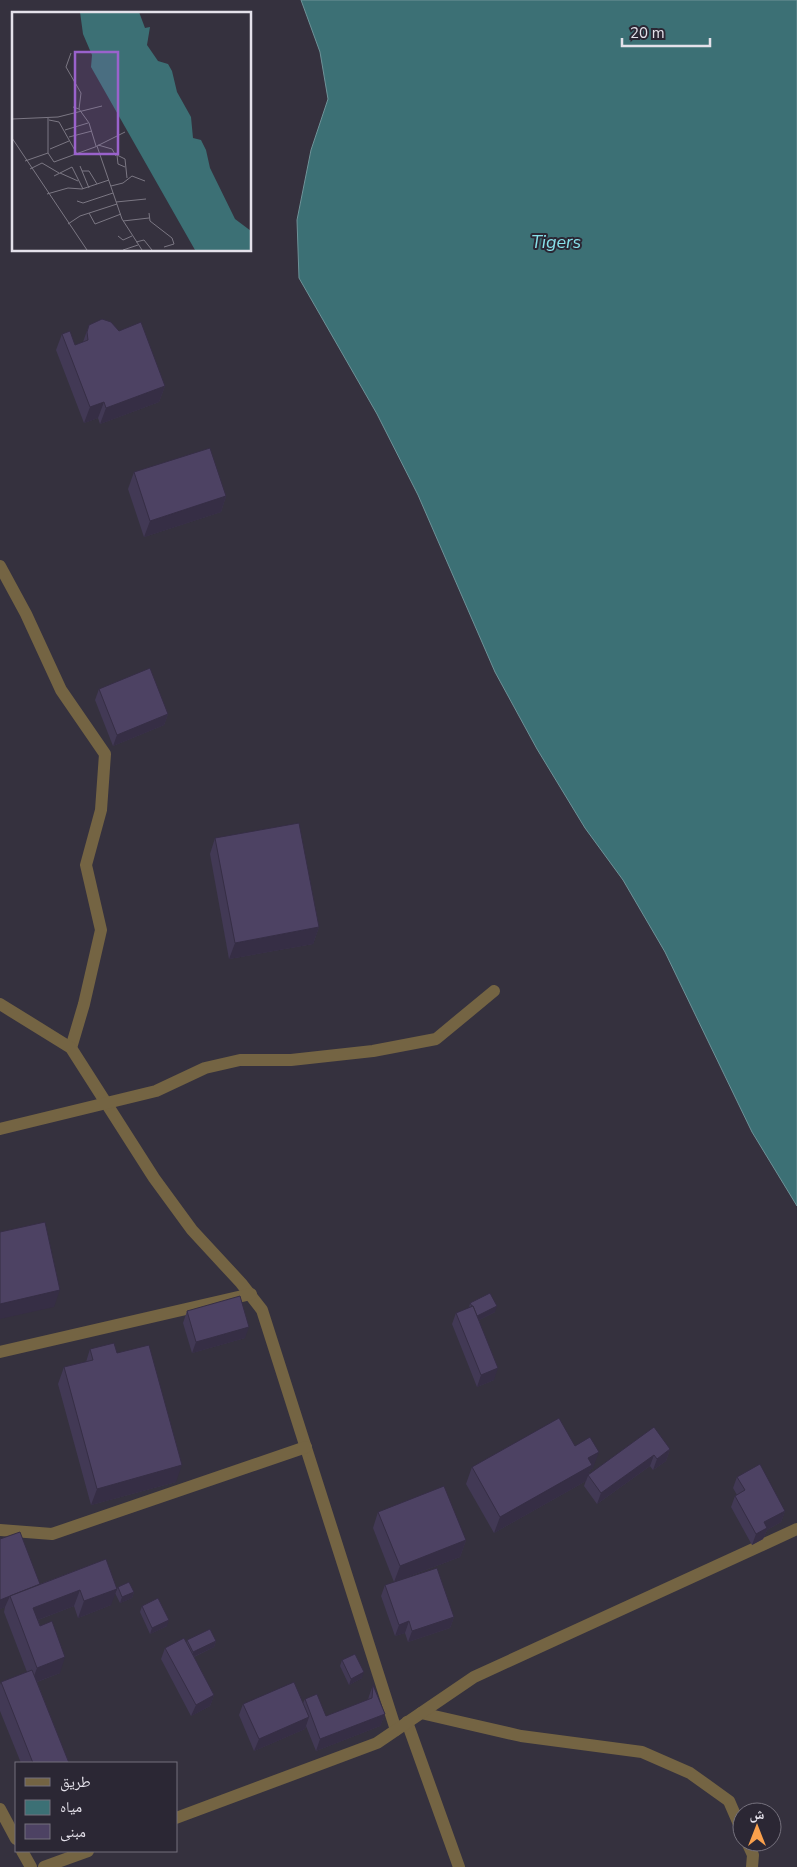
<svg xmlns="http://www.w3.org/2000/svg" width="797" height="1867" font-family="'Nunito Sans','Noto Naskh Arabic',sans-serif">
	<rect width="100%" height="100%" fill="#35313e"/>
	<polygon fill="#3c7075" stroke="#6e9298" points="301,0 797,0 797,1206 752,1132 665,952 623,880 585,828 537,749 495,672 418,495 377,414 299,278 297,220 311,150 328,99 320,52"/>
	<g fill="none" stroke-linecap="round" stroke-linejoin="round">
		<g stroke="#746443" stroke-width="12">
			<polyline points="0,566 26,614 61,690 105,754 101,810 86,865 101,930 84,1004 71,1048"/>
			<polyline points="0,1004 71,1048 154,1178 192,1230 241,1283 262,1310 396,1730"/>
			<polyline points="0,1129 156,1091 205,1068 240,1060 291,1060 373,1051 436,1039 494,991"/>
			<polyline points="0,1352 251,1294"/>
			<polyline points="0,1530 52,1534 306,1447"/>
			<polyline points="421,1713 521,1736 642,1752 690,1773 729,1801 742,1831"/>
			<polyline points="407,1722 459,1867"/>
			<polyline points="0,1809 16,1839"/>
			<polyline points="176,1818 377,1743 474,1677 797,1529"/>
			<polyline points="747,1842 753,1855 752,1867"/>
			<polyline points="22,1851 31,1867"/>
			<polyline points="44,1867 88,1851"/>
		</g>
	</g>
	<g fill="#423955">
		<polygon points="89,325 165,386 159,402 100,424 98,418 84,423 56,350 62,334 75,345 83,342"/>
		<polygon points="134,472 226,496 221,512 144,537 128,489"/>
		<polygon points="99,689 168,714 164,725 113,746 95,700"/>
		<polygon points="215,838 319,927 313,944 229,959 210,854"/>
		<polygon points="470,1303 495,1312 479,1320 494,1380 477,1387 452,1324 456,1313 469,1308"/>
		<polygon points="187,1311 245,1338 192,1353 183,1323"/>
		<polygon points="90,1349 117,1353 176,1482 91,1505 58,1384 64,1367 86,1362"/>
		<polygon points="575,1446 593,1468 590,1470 586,1481 494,1533 466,1484 472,1467"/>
		<polygon points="670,1449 666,1461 653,1470 650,1466 597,1504 584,1486 588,1475"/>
		<polygon points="737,1477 785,1511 781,1522 767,1530 763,1539 752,1545 731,1507 735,1496 737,1495 733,1488"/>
		<polygon points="378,1512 466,1540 460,1557 394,1582 373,1528"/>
		<polygon points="0,1539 40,1584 106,1559 111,1605 78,1618 74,1606 38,1620 60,1673 37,1682 69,1763 21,1763 0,1711 0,1685 1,1682 27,1672 4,1612 5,1607 0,1609"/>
		<polygon points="385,1585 454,1617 450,1628 408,1642 405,1633 395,1636 381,1596"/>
		<polygon points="118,1587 134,1592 132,1598 120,1603 115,1593"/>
		<polygon points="142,1606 167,1626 150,1634 140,1612"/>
		<polygon points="187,1640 216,1641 214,1647 194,1657 214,1695 210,1706 191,1716 161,1659 165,1648 186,1643"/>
		<polygon points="342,1660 362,1678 349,1685 340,1666"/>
		<polygon points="373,1685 385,1714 380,1726 316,1751 306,1726 305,1729 254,1751 239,1715 243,1704 303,1703 305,1699 326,1716 368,1700 369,1696"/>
	</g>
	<g fill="#362e45">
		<polygon points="165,386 159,402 100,424 106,408"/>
		<polygon points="104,402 98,418 84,423 90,407"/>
		<polygon points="226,496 221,512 144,537 150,521"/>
		<polygon points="168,714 164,725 113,746 117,735"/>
		<polygon points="319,927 313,944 229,959 235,943"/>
		<polygon points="60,1290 54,1307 0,1319 0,1304"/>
		<polygon points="497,1306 495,1312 475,1322 477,1316"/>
		<polygon points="249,1327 245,1338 192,1353 196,1342"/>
		<polygon points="498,1368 494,1380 477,1387 481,1375"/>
		<polygon points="670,1449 666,1461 653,1470 657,1459"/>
		<polygon points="599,1452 593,1468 590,1470 586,1481 494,1533 500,1517 588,1458"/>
		<polygon points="654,1455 650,1466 597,1504 601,1493"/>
		<polygon points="182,1465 176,1482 91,1505 97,1489"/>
		<polygon points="785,1511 781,1522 767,1530 763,1539 752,1545 756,1534 764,1522"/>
		<polygon points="466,1540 460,1557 394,1582 400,1566"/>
		<polygon points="117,1589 111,1605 78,1618 84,1601"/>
		<polygon points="80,1590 74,1606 27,1624 33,1608"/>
		<polygon points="134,1592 132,1598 120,1603 122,1597"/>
		<polygon points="10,1596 5,1607 0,1609 0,1600"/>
		<polygon points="454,1617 450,1628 408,1642 412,1631"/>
		<polygon points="169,1620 167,1626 150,1634 152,1628"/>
		<polygon points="409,1621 405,1633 395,1636 399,1625"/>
		<polygon points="216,1641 214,1647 191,1658 193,1652"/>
		<polygon points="65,1657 60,1673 31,1684 37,1668"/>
		<polygon points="364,1672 362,1678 349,1685 351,1679"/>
		<polygon points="214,1695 210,1706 191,1716 196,1705"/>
		<polygon points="385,1714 380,1726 316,1751 320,1739"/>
		<polygon points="309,1717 305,1729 254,1751 259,1739"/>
	</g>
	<g fill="#4d4263" stroke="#362e45">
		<polygon points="102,319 111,322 119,331 141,322 165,386 106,408 104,402 90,407 62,334 70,331 75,345 88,340 87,332 89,325"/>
		<polygon points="210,448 226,496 150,521 134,472"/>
		<polygon points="150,668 168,714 117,735 99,689"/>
		<polygon points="299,823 319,927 235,943 215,838"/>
		<polygon points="45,1222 60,1290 0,1304 0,1232"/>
		<polygon points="490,1293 497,1306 477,1316 473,1306 472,1306 470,1303"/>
		<polygon points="240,1296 249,1327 196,1342 187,1311"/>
		<polygon points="473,1306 498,1368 481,1375 456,1313"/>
		<polygon points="114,1343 117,1353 149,1345 182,1465 97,1489 64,1367 93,1360 90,1349"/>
		<polygon points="559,1418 575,1446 590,1437 599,1452 588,1458 592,1465 500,1517 472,1467"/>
		<polygon points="654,1427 670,1449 657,1459 654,1455 601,1493 588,1475"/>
		<polygon points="760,1464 785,1511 764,1522 767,1528 756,1534 735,1496 745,1490 737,1477"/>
		<polygon points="444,1486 466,1540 400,1566 378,1512"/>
		<polygon points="20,1532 40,1584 0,1600 0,1539"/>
		<polygon points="106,1559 117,1589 84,1601 80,1590 33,1608 40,1626 52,1621 65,1657 37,1668 10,1596"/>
		<polygon points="437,1568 454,1617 412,1631 409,1621 399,1625 385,1585"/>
		<polygon points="129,1582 134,1592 122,1597 118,1587"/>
		<polygon points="158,1598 169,1620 152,1628 142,1606"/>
		<polygon points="210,1629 216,1641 193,1652 187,1640"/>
		<polygon points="184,1638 214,1695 196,1705 165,1648"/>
		<polygon points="355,1654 364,1672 351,1679 342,1660"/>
		<polygon points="32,1670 69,1763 33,1763 1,1682"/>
		<polygon points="294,1682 309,1717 259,1739 243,1704"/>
		<polygon points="373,1685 385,1714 320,1739 305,1699 317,1694 326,1716 372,1698"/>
	</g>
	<g text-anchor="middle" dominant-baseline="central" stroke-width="4" stroke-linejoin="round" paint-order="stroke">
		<g font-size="18" font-style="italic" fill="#88e1ea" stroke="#2b2734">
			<text x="556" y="242">Tigers</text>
		</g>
	</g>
	<g transform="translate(12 12)">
		<rect width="239" height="239" fill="#35313e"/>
		<path d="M 68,0 L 127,0 L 133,16 L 138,15 L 135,33 L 146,49 L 156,52 L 160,59 L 165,80 L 179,105 L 181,126 L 189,128 L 194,138 L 198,156 L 223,207 L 239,219 L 239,238 L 183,238 L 79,55 L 80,43 L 71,22 Z" fill="#3c7075"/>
		<path fill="none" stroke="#7b7783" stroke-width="1" d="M 59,41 L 54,55 L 69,81 L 67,97M 61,95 L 67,97 L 77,111 L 84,134M 36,106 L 36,141M 0,107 L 46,105 L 90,94M 37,108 L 47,110 L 65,142M 53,118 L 76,111M 57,125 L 80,119M 0,126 L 75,238M 86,133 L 100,137 L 104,144M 85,134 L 110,207 L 130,238M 38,137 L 57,129M 13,149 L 36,141 L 42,150 L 83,135 L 113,120M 68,154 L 77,176M 113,155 L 106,152 L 105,143 L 113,147 L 115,166M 18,157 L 30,151 L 47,161M 70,159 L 77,159 L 85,172M 48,161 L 66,169M 42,164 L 60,155 L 71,177M 99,174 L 111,171 L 120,164 L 133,169M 35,182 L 56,176 L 70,177 L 97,168M 65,189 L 71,191 L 101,181M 104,190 L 134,187M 77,201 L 83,212 L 109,202M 137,201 L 138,209 L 160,226 L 162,232 L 152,235M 111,209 L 137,206M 56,212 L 68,204 L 105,192M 106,224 L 111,228 L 120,224M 124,230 L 132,228 L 140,238M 111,238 L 126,233"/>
		<path fill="#9a62cc" fill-opacity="0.15" stroke="#9a62cc" stroke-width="2.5" d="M 63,40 L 106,40 L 106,142 L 63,142 Z"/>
		<rect width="239" height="239" fill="none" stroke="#e4e1ea" stroke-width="2.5"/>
	</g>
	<rect x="15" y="1762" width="162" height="90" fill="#2b2734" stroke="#75717d"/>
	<rect x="25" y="1778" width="25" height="8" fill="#746443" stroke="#75717d"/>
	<text x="60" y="1787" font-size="15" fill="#e4e1ea">طريق</text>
	<rect x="25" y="1800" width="25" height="15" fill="#3c7075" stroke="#75717d"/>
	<text x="60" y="1812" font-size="15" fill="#e4e1ea">مياه</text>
	<rect x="25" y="1824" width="25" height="15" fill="#4d4263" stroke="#75717d"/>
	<text x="60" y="1837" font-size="15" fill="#e4e1ea">مبنى</text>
	<g transform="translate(757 1827)"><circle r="24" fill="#2b2734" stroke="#75717d"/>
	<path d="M0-4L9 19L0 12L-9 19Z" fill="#f9a04c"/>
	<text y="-8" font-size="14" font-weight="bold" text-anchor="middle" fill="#e4e1ea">ش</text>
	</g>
	<path d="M622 38v8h88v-8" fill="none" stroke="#e4e1ea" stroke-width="2.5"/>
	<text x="630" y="38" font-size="15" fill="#e4e1ea" stroke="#2b2734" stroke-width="4" paint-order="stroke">20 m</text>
</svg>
